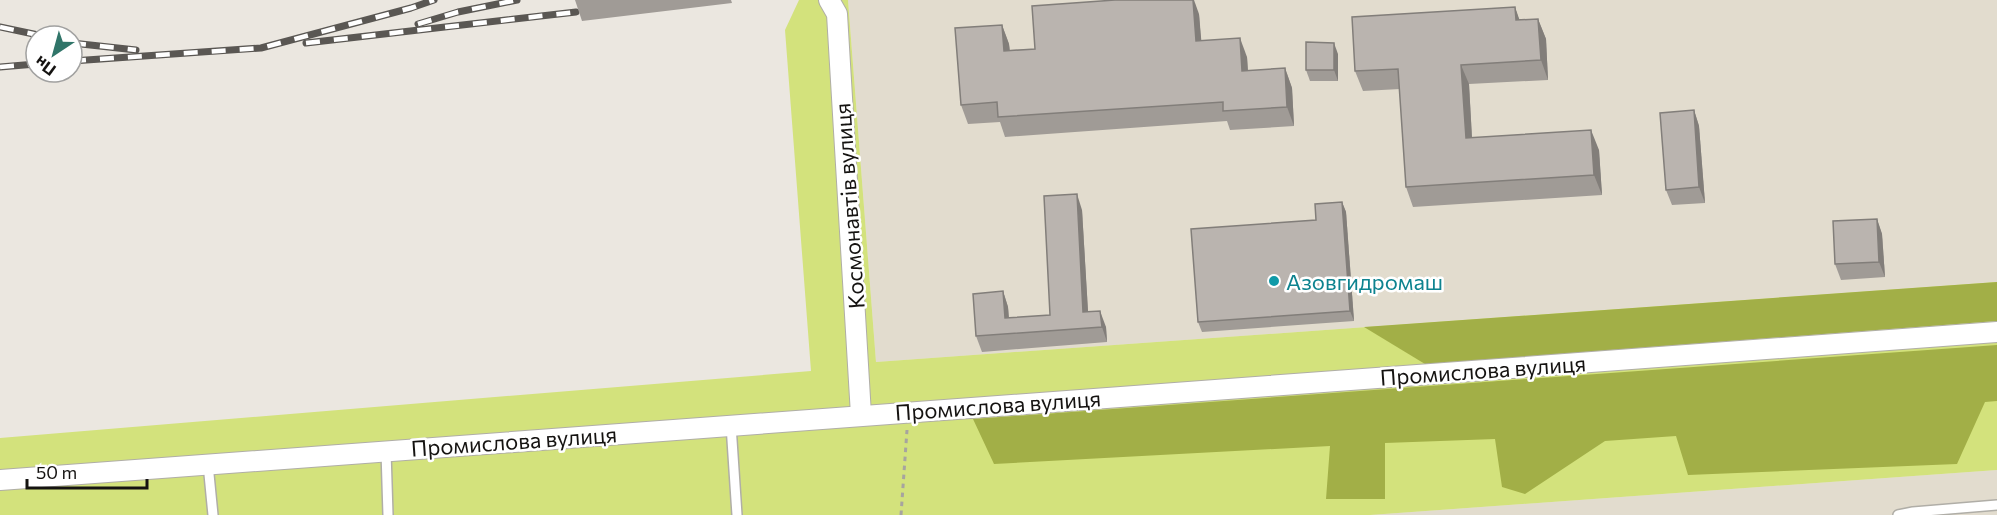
<svg xmlns="http://www.w3.org/2000/svg" width="1997" height="515" font-family="Commissioner,sans-serif">
	<rect width="100%" height="100%" fill="#ebe7e0"/>
	<g fill="#e2dcce">
		<polygon points="848,0 1997,0 1997,282 876,362"/>
		<polygon points="1997,470 1997,515 1370,515"/>
	</g>
	<polygon fill="#d3e27c" points="799,0 848,0 876,362 1997,282 1997,470 1370,515 0,515 0,438 811,371 785,30"/>
	<g fill="#a2af47">
		<polygon points="1997,282 1997,321 1425,364 1364,327"/>
		<polygon points="1997,345 1997,401 1985,402 1957,464 1688,475 1676,436 1605,441 1525,494 1502,487 1495,439 1385,443 1385,499 1326,499 1330,446 994,464 973,419"/>
	</g>
	<g fill="none" stroke-linecap="round" stroke-linejoin="round">
		<g stroke="#b0aea7" stroke-width="12">
			<g id="service">
				<polyline points="731,425 737,515"/>
				<polyline points="386,451 388,515"/>
				<polyline points="208,464 213,515"/>
				<polyline points="1898,515 1913,512 1997,505"/>
			</g>
		</g>
		<g stroke="#b0aea7" stroke-width="22">
			<g id="minor">
				<polyline points="829,0 837,14 861,415"/>
				<polyline points="0,480 1997,332"/>
			</g>
		</g>
		<polyline stroke="#a7a49f" stroke-width="3" stroke-dasharray="4.5 4.5" stroke-linecap="butt" points="901,515 907,430"/>
		<use href="#service" stroke="#fff" stroke-width="9"/>
		<use href="#minor" stroke="#fff" stroke-width="20"/>
		<g stroke="#5a5753" stroke-width="7">
			<g id="rail">
				<polyline points="418,24 458,12 517,0"/>
				<polyline points="0,27 43,36"/>
				<polyline points="72,43 136,50"/>
				<polyline points="306,43 576,12"/>
				<polyline points="72,61 261,48 411,8 434,0"/>
				<polyline points="0,67 36,64"/>
			</g>
		</g>
		<use href="#rail" stroke="#fff" stroke-width="4.5" stroke-dasharray="14" stroke-linecap="butt"/>
	</g>
	<g fill="#a09b96">
		<polygon points="575,0 731,0 732,3 582,21"/>
		<polygon points="1515,7 1519,20 1538,19 1546,39 1548,80 1469,84 1472,137 1599,150 1602,195 1413,207 1406,187 1400,89 1363,91 1355,71"/>
		<polygon points="1199,14 1201,41 1247,57 1248,71 1285,68 1292,88 1294,126 1230,130 1227,121 1005,137 1000,122 968,124 961,105 1002,25 1009,44 1010,50 1035,49"/>
		<polygon points="1338,54 1338,81 1310,81 1306,70"/>
		<polygon points="1694,110 1699,126 1705,203 1672,205 1666,190"/>
		<polygon points="1342,202 1346,212 1354,321 1202,332 1198,322 1316,220"/>
		<polygon points="1082,210 1088,312 1106,327 1107,342 982,352 976,336 1003,291 1008,307 1009,318 1050,315"/>
		<polygon points="1877,219 1882,234 1885,277 1841,280 1835,264"/>
	</g>
	<g fill="#827e7a">
		<polygon points="1193,0 1194,0 1199,14 1203,60 1196,41"/>
		<polygon points="1515,7 1522,27 1516,20"/>
		<polygon points="1538,19 1546,39 1548,80 1541,60"/>
		<polygon points="1002,25 1009,44 1011,70 1004,51"/>
		<polygon points="1240,38 1247,57 1249,90 1242,71"/>
		<polygon points="1334,43 1338,54 1338,81 1334,70"/>
		<polygon points="1461,65 1469,84 1473,158 1466,138"/>
		<polygon points="1285,68 1292,88 1294,126 1287,107"/>
		<polygon points="1694,110 1699,126 1705,203 1699,187"/>
		<polygon points="1591,130 1599,150 1602,195 1594,175"/>
		<polygon points="1077,194 1082,210 1089,328 1083,312"/>
		<polygon points="1342,202 1346,212 1354,321 1350,311"/>
		<polygon points="1877,219 1882,234 1885,277 1879,262"/>
		<polygon points="1003,291 1008,307 1010,334 1005,318"/>
		<polygon points="1100,311 1106,327 1107,342 1102,327"/>
	</g>
	<g fill="#bab4af" stroke="#827e7a" stroke-width="1.5">
		<polygon points="1115,0 1193,0 1196,41 1240,38 1242,71 1285,68 1287,107 1223,111 1223,102 998,117 997,102 961,105 955,28 1002,25 1004,51 1035,49 1032,6"/>
		<polygon points="1515,7 1516,20 1538,19 1541,60 1461,65 1466,138 1591,130 1594,175 1406,187 1398,69 1355,71 1352,17"/>
		<polygon points="1306,42 1334,43 1334,70 1306,70"/>
		<polygon points="1694,110 1699,187 1666,190 1660,113"/>
		<polygon points="1077,194 1083,312 1100,311 1102,327 976,336 973,294 1003,291 1005,318 1050,315 1044,196"/>
		<polygon points="1342,202 1350,311 1198,322 1191,229 1316,220 1315,204"/>
		<polygon points="1877,219 1879,262 1835,264 1833,221"/>
	</g>
	<circle fill="#0f9aa8" stroke="#fff" stroke-width="2" cx="1274" cy="281" r="6"/>
	<g text-anchor="middle" dominant-baseline="central" stroke-width="5" stroke-linejoin="round" paint-order="stroke">
		<g font-size="22" fill="#151311" stroke="#fff">
			<text transform="translate(849 206) rotate(-94)">Космонавтів вулиця</text>
			<text transform="translate(1483 370) rotate(-4)">Промислова вулиця</text>
			<text transform="translate(998 405) rotate(-4)">Промислова вулиця</text>
			<text transform="translate(514 441) rotate(-4)">Промислова вулиця</text>
		</g>
		<g font-size="22" fill="#0d838f" stroke="#fff" text-anchor="start">
			<text x="1286" y="281">Азовгидромаш</text>
		</g>
	</g>
	<g transform="translate(54 54) rotate(216)"><circle r="28" fill="#ffffff" stroke="#a1a1a0" stroke-width="1.5"/>
	<path d="M0-4.5L10 22L0 15L-10 22Z" fill="#307569"/>
	<text y="-9" font-size="16" font-weight="bold" text-anchor="middle" fill="#151311">Пн</text>
	</g>
	<path d="M27 479v9h120v-9" fill="none" stroke="#151311" stroke-width="3"/>
	<text x="36" y="479" font-size="18" fill="#151311" stroke="#ffffff" stroke-width="4.5" paint-order="stroke">50 m</text>
</svg>
